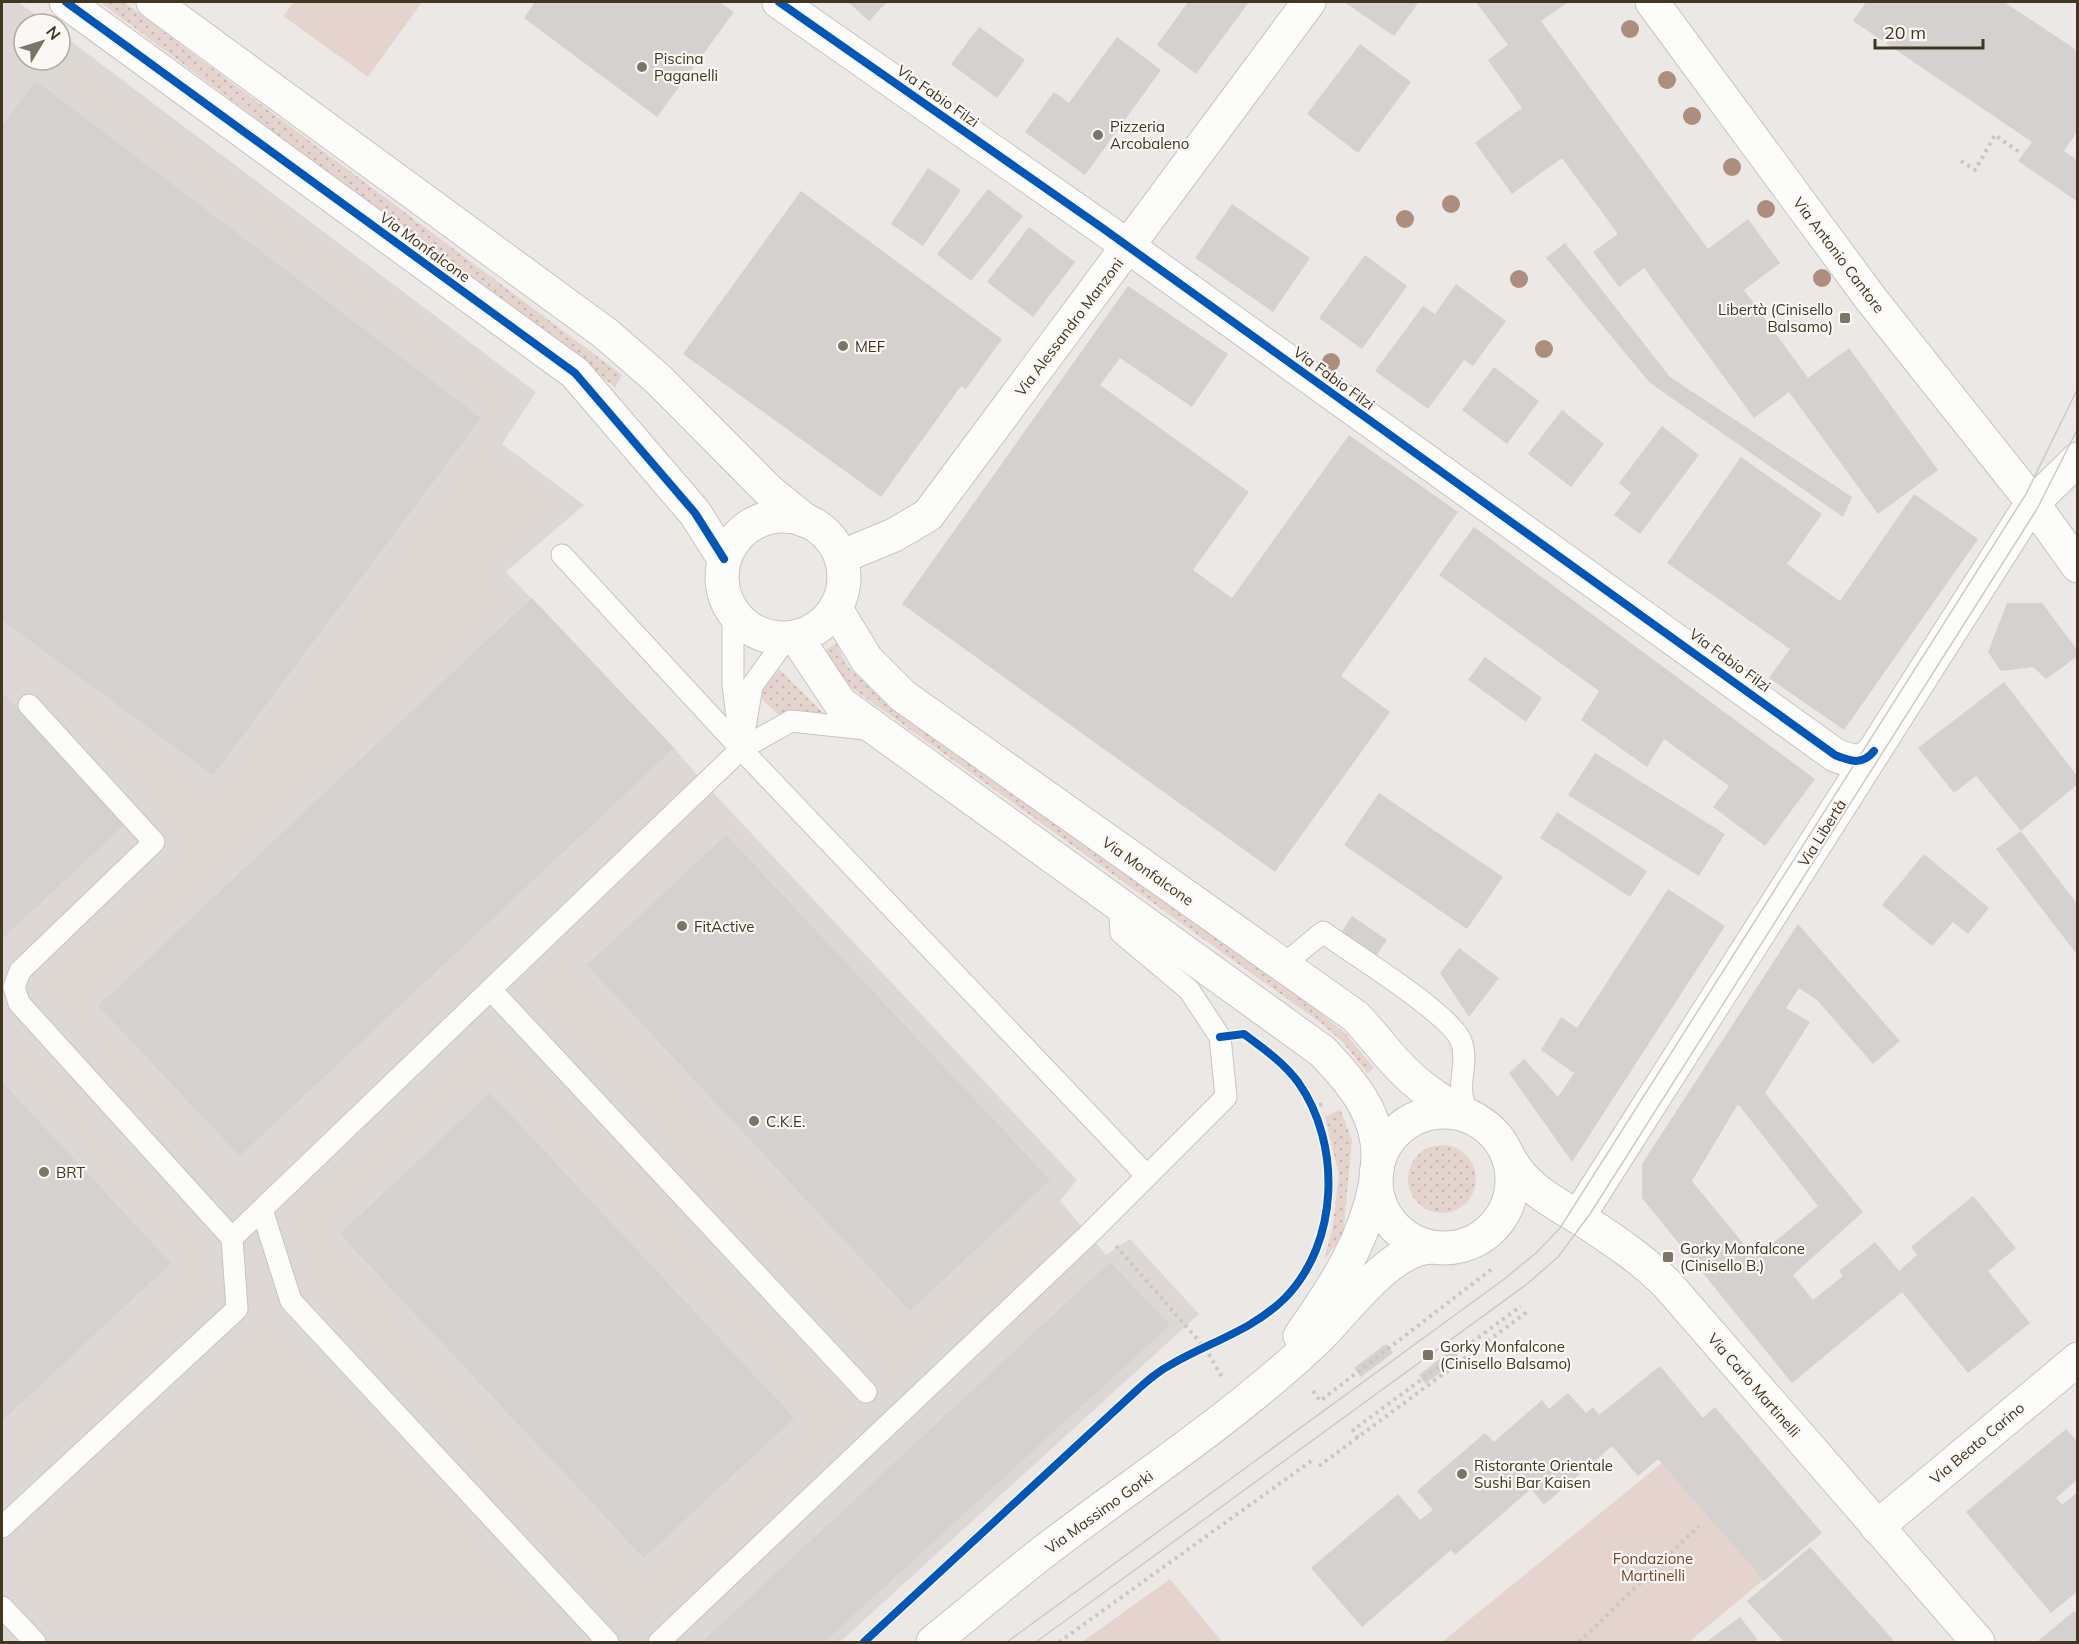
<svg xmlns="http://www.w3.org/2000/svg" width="2079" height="1644" font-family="Mulish,sans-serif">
	<defs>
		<pattern id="grass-dots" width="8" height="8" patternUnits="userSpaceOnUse" patternTransform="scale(1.5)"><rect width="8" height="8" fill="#e5d3ce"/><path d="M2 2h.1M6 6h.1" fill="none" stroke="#c6b6b1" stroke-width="1.8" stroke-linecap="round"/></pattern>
	</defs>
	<rect width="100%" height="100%" fill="#ebe8e6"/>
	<polygon fill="#ddd8d3" points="2,2 18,2 48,24 24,24 24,60 60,60 60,33 536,392 502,444 584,505 506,572 674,748 705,784 1077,1180 1060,1201 1106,1255 1130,1239 1199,1314 840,1642 2,1642"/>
	<g fill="url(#grass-dots)">
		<polygon points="100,2 124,2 622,375 615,387"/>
		<polygon points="836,643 848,667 874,690 1317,1010 1346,1034 1374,1068 1367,1073 1342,1041 1317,1020 842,681 826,650"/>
		<polygon points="779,669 825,715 778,714 758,696"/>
		<polygon points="1340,1109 1352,1140 1343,1235 1324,1260 1332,1230 1339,1175 1325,1117"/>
		<circle cx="1442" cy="1179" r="34"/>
	</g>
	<g fill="#e5d3ce">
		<polygon points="294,2 422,2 368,77 283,16"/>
		<polygon points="1662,1463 1763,1580 1689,1642 1442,1642"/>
		<polygon points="1170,1579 1222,1642 1082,1642"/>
	</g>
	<g fill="#d4d1ce" fill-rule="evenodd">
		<polygon points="535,2 719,2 734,12 657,117 524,18"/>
		<polygon points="848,2 887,2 869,21"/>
		<polygon points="1188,2 1249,2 1196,74 1157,45"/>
		<polygon points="1344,2 1419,2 1394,36"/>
		<polygon points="1476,2 1568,2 1541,21 1708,249 1748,219 1780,263 1744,290 1808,378 1849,348 1938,470 1878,514 1789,392 1754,418 1644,268 1619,287 1593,252 1618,234 1562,158 1512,194 1475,143 1522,108 1488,60 1508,45"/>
		<polygon points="1866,2 2004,2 2078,51 2078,130 2064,151 2078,161 2078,202 2018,161 2032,142 1853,21"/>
		<polygon points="979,27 1025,60 997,98 951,64"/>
		<polygon points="1117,37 1161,70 1085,175 1025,132 1054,92 1069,103"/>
		<polygon points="1360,44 1411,82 1358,153 1307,114"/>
		<polygon points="36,81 481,418 213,775 2,620 2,126"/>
		<polygon points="928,168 961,190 923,246 891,224"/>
		<polygon points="988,189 1023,216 971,281 937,254"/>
		<polygon points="801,191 1002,339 966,389 961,386 881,497 683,354"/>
		<polygon points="1232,204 1310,258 1273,312 1195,258"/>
		<polygon points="1029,227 1075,262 1033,317 987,282"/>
		<polygon points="1565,243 1670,377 1852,497 1843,517 1650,383 1546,258"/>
		<polygon points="1365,255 1407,286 1362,349 1319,318"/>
		<polygon points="1456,284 1506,321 1473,366 1464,360 1428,409 1375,371 1423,306 1435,314"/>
		<polygon points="1128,286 1228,354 1192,407 1120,358 1100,385 1249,492 1193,570 1232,598 1349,435 1458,512 1341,676 1390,712 1275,872 902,604"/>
		<polygon points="1494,367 1539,401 1507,444 1462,410"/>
		<polygon points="1562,410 1604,444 1571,487 1528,454"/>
		<polygon points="1662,426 1699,455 1640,534 1614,515 1631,493 1619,483"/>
		<polygon points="1741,457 1822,514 1787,564 1840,601 1914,494 1978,539 1844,730 1769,678 1790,649 1667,563"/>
		<polygon points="1474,527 1815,779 1765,846 1713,807 1729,786 1664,739 1647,767 1581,720 1599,691 1439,575"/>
		<polygon points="532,598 674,748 240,1156 98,1006"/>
		<polygon points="2007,603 2042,603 2078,651 2078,656 2046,679 2033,667 2001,671 1988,652"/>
		<polygon points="1485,657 1542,698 1526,722 1468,680"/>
		<polygon points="2004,682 2078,777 2078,784 2021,831 2078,905 2078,956 1996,849 2021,831 1976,776 1954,793 1918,748"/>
		<polygon points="5,695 125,824 2,939 2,698"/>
		<polygon points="1595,753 1725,834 1699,876 1568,795"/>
		<polygon points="1379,793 1503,877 1467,929 1344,845"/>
		<polygon points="1557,812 1647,871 1630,897 1540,838"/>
		<polygon points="726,835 1050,1180 910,1311 587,965"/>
		<polygon points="1924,854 1989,908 1968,934 1953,922 1932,946 1882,905"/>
		<polygon points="1668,889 1725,926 1572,1162 1509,1073 1524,1059 1558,1097 1574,1073 1541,1050 1561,1017 1577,1028"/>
		<polygon points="1352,916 1387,940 1367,969 1333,945"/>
		<path d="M 1798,924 L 1900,1041 L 1873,1064 L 1817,1000 L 1799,988 L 1786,1008 L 1810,1022 L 1765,1093 L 1863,1212 L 1793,1275 L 1813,1300 L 1843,1276 L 1839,1271 L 1875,1242 L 1899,1271 L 1917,1255 L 1911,1247 L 1973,1196 L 2016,1248 L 1988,1271 L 2030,1323 L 1968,1373 L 1902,1292 L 1792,1383 L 1642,1198 L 1642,1164 ZM 1738,1104 L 1818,1206 L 1755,1258 L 1692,1181 Z"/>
		<polygon points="1459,948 1499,978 1469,1017 1440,973"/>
		<polygon points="2,1082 171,1263 4,1419 2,1417"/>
		<polygon points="490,1093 794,1418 644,1558 340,1234"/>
		<polygon points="1110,1262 1170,1325 824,1642 702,1642"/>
		<polygon points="1386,1344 1393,1353 1361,1377 1354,1368"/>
		<polygon points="1451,1350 1457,1360 1425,1384 1419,1375"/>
		<polygon points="1660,1366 1703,1418 1715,1407 1822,1533 1764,1581 1658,1459 1638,1476 1612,1446 1544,1505 1531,1489 1455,1555 1451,1550 1362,1627 1311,1568 1398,1494 1420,1520 1433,1510 1417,1491 1485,1433 1494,1442 1542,1400 1549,1409 1568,1393 1586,1413 1593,1407 1599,1415"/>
		<polygon points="2066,1429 2078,1442 2078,1479 2056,1498 2062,1505 2078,1492 2078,1591 2051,1613 1966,1512"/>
		<polygon points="1810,1547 1895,1642 1784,1642 1747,1601"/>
		<polygon points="2074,1611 2078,1616 2078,1642 2037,1642"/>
		<polygon points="1740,1617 1757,1639 1753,1642 1706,1642"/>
	</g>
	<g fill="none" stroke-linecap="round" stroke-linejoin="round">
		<g stroke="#c7c4c1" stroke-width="23">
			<g id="service">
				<polyline points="562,555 741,749 1147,1176"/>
				<polyline points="733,614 733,685 741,749"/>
				<polyline points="29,705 154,842 20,971 14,987 19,1003 232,1238"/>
				<polyline points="745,727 752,686 786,639"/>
				<path d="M 1282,966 L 1323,932 C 1351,953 1450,1013 1461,1041 C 1471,1068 1450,1090 1472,1116"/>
				<polyline points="491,990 866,1392"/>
				<polyline points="262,1210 291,1301 608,1642"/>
				<polyline points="2,1527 237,1309 232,1238 741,749 791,721 875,730"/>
				<polyline points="2,1607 35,1642"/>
				<polyline points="659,1642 1088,1235 1226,1097 1220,1037 1189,990 1121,933 1119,903"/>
			</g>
		</g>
		<g stroke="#c7c4c1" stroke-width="35">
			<g id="minor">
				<polyline points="66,2 575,373 695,513 724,559"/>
				<polyline points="153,2 605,333 658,379 769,491 806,521"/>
				<path d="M 779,2 L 1101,227 L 1835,755 C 1850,761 1862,766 1874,751"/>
				<polyline points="1652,2 1871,299 2026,494 2078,566"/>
				<circle cx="783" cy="577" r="61"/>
				<polyline points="841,557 894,535 928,515 1309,2"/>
				<path d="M 836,609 L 867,660 L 903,696 L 1355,1016 C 1373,1034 1387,1055 1405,1072 C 1426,1093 1449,1106 1475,1119"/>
				<path d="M 796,637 L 840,703 L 1322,1051 C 1355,1085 1384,1120 1377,1170"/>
				<circle cx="1444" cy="1180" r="68"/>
				<path d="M 1507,1154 C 1524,1189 1556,1203 1586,1222 C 1615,1241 1643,1260 1667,1284 L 1978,1642"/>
				<polyline points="1578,1217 2021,520 2033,503 2078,459"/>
				<path d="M 1300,1336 C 1334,1288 1365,1240 1376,1182"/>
				<polyline points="1877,1527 2078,1359"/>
				<path d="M 933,1642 C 969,1613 1005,1582 1042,1553 C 1133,1483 1230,1421 1314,1342 C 1345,1313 1388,1249 1431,1247"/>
			</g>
		</g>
		<g stroke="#cbc6c2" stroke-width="4" stroke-dasharray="3 4.5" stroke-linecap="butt">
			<polyline points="1961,161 1975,170 1995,135 2022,154"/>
			<polyline points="1312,1107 1323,1104"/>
			<polyline points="1116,1246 1206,1349 1222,1377"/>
			<polyline points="1313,1391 1320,1401 1493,1268"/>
			<polyline points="1358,1438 1353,1430 1521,1306"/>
			<polyline points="1319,1466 1527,1312"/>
			<polyline points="1059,1642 1314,1459"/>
			<polyline points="1579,1642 1699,1526"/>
		</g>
		<use href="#service" stroke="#fcfcfb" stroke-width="21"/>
		<use href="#minor" stroke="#fcfcfb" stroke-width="33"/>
		<g stroke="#cccac7" stroke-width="1.5">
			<polyline points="1007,1642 1503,1280 1536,1253 1560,1228 2026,494 2078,388"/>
			<polyline points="1036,1642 1527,1284 1558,1257 1590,1214 2037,509 2078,428"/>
		</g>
		<g stroke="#faf7f4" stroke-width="11">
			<g id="cycleway">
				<polyline points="66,2 575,373 695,513 724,559"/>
				<path d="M 779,2 L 1101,227 L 1835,755 C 1850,761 1862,766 1874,751"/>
				<path d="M 864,1642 L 1136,1391 C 1147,1381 1158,1371 1172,1364 C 1210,1342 1253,1330 1285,1298 C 1339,1243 1342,1144 1298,1082 C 1283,1062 1264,1049 1244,1034 L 1220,1037"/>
			</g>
		</g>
		<use href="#cycleway" stroke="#0057b8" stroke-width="8"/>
	</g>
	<g fill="#ad8d7e">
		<circle cx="1630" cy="29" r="9"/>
		<circle cx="1667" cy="80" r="9"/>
		<circle cx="1692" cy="116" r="9"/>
		<circle cx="1732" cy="167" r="9"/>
		<circle cx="1451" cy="204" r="9"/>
		<circle cx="1766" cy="209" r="9"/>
		<circle cx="1405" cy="219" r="9"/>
		<circle cx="1822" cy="278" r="9"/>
		<circle cx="1519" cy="279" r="9"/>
		<circle cx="1544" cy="349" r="9"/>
		<circle cx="1331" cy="362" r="9"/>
	</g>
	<g fill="#7c7466" stroke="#faf7f4" stroke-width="2">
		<circle cx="642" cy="67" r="6"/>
		<circle cx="1098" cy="135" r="6"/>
		<rect x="1839" y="312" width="12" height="12" rx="3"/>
		<circle cx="843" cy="346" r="6"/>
		<circle cx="682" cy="926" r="6"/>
		<circle cx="754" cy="1121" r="6"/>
		<circle cx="44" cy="1172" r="6"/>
		<rect x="1662" y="1251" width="12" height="12" rx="3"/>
		<rect x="1422" y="1349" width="12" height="12" rx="3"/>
		<circle cx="1462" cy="1474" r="6"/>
	</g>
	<g text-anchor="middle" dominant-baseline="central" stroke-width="4.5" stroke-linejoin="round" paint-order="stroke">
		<g font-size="15" fill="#403621" stroke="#faf7f4" text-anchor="start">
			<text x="654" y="58">Piscina<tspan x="654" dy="17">Paganelli</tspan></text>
			<text x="1110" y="126">Pizzeria<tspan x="1110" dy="17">Arcobaleno</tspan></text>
			<text x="1833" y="309" text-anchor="end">Libertà (Cinisello<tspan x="1833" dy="17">Balsamo)</tspan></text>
			<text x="855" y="346">MEF</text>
			<text x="694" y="926">FitActive</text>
			<text x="766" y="1121">C.K.E.</text>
			<text x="56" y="1172">BRT</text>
			<text x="1680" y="1248">Gorky Monfalcone<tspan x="1680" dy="17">(Cinisello B.)</tspan></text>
			<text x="1440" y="1346">Gorky Monfalcone<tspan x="1440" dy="17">(Cinisello Balsamo)</tspan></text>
			<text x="1474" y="1465">Ristorante Orientale<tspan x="1474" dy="17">Sushi Bar Kaisen</tspan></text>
		</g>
		<g font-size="15" fill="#403621" stroke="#faf7f4">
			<text transform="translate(938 96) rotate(35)">Via Fabio Filzi</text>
			<text transform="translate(425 247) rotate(36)">Via Monfalcone</text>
			<text transform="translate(1839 255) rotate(53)">Via Antonio Cantore</text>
			<text transform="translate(1069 327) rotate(-53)">Via Alessandro Manzoni</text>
			<text transform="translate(1334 378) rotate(36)">Via Fabio Filzi</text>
			<text transform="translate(1730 660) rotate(36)">Via Fabio Filzi</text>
			<text transform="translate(1822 833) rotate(-58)">Via Libertà</text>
			<text transform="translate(1148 871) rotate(35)">Via Monfalcone</text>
			<text transform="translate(1754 1385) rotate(49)">Via Carlo Martinelli</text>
			<text transform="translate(1977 1443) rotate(-40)">Via Beato Carino</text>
			<text transform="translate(1099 1512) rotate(-36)">Via Massimo Gorki</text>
		</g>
		<g font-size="15" fill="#7a4329" stroke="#faf7f4">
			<text x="1653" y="1558">Fondazione<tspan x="1653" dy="17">Martinelli</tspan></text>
		</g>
	</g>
	<rect width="2079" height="1644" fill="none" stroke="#403621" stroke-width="6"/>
	<g transform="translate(42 42) rotate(52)"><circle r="28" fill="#faf7f4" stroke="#b0aaa0" stroke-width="1.5"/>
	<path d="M0-4.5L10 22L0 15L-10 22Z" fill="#7c7466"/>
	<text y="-9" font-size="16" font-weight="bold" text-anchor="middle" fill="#403621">N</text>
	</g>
	<path d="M1875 39v9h108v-9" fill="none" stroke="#403621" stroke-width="3"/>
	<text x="1884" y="39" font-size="18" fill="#403621" stroke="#faf7f4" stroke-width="4.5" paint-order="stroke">20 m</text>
</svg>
